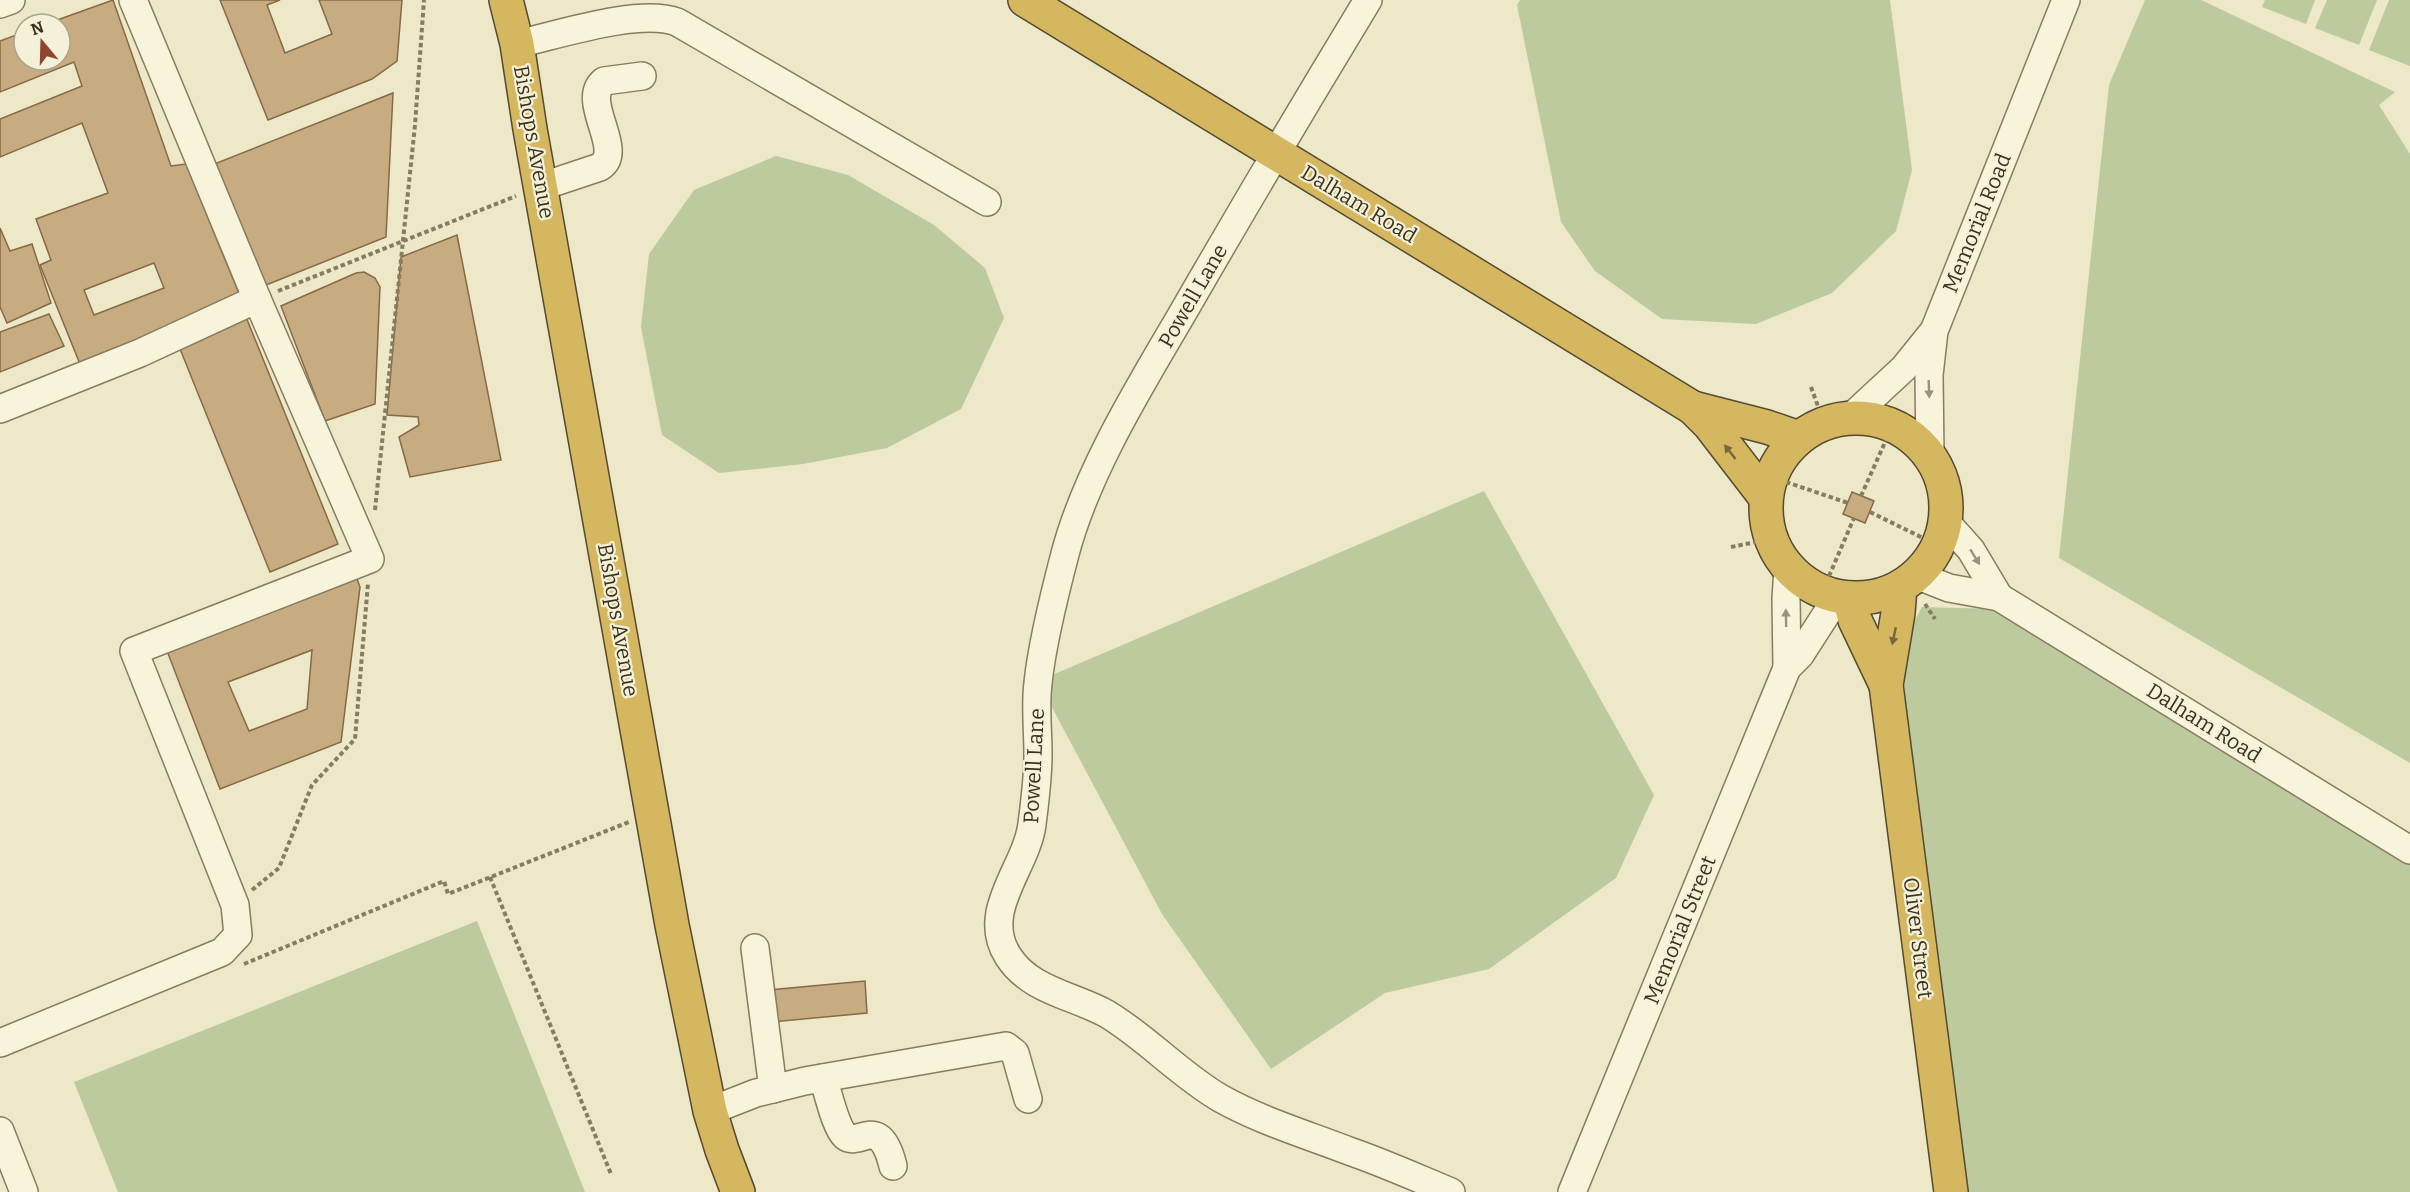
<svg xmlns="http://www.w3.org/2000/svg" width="2410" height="1192" font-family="Bitter,serif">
	<rect width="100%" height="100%" fill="#ece8c8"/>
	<g fill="#bcca9d">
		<polygon points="1520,0 1890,0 1912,170 1896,231 1832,293 1756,324 1662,319 1595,271 1561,222 1517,5"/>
		<polygon points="2145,0 2201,0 2395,92 2379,105 2410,154 2410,763 2059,558 2109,85"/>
		<polygon points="2265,0 2315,0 2306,24 2262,7"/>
		<polygon points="2327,0 2377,0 2359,45 2315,28"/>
		<polygon points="2389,0 2410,0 2410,66 2369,50"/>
		<polygon points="776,156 848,175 934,225 985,268 1004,318 961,409 887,448 803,464 719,473 662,435 641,327 649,254 694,190"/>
		<polygon points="1484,491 1654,795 1616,878 1489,969 1385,993 1271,1069 1162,914 1038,681"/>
		<polygon points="1922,607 1997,609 2410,855 2410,1192 1964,1192 1892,663"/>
		<polygon points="477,921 585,1192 118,1192 74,1082"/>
	</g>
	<g fill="#c8ac81" stroke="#856a45" stroke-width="1.5" fill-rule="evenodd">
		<path d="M 113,0 L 171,166 L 186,164 L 238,291 L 235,303 L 82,369 L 40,265 L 51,260 L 36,219 L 108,193 L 82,123 L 0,157 L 0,119 L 82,86 L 74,62 L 0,92 L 0,41 L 24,32 L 24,60 L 60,60 L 60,24 L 46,24 ZM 154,263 L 164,288 L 94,315 L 84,290 Z"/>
		<polygon points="220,0 280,0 267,5 285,53 332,34 319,0 402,0 397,61 372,79 268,120"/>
		<polygon points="393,93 386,237 256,289 207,167"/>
		<polygon points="0,228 10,251 32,244 51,303 7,323 0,307"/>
		<polygon points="457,235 501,460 410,477 399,437 419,425 418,417 387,415 401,257"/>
		<polygon points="364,272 375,278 380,287 375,404 325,421 281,306 356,273"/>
		<polygon points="49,314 64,346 0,372 0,332"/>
		<polygon points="246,317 338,544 270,572 178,344"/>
		<polygon points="1852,492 1874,501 1865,523 1843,514"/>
		<path d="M 354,571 L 360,587 L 341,742 L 220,789 L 164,643 ZM 312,650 L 307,709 L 249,731 L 228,682 Z"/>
		<polygon points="865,981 867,1013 772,1022 769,990"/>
	</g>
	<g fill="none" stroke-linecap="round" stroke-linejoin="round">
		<g stroke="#877c5e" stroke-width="30">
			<g id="minor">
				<path d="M 1368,0 C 1306,102 1245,205 1185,309 C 1142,383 1087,470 1065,554 C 1055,592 1042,644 1038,683 C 1035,706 1038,730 1038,754 C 1038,776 1035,801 1032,824 C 1027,867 979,911 1008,956 C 1030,991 1073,995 1107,1014 C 1147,1038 1179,1074 1220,1098 C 1261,1121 1305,1134 1349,1151 C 1384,1163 1417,1178 1451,1192"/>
				<polyline points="0,4 11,0"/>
				<path d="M 517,44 C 558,35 639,8 677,22 L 987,202"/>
				<path d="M 540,187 L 600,167 C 626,150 579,101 604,81 L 642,76"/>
				<polyline points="0,409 140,353 257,299"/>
				<polyline points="1850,418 1904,368 1933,332"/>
				<polyline points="1930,455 1929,375 1934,331 2066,0"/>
				<polyline points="1946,522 1971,550 1999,597"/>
				<polyline points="1916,575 1949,588 1999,597 2410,850"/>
				<polyline points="1787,668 1786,599 1788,568"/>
				<polyline points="755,948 773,1089"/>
				<polyline points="0,1043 222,952 238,935 235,905 134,651 370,559 257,299 133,0"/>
				<path d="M 823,1078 C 828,1092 835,1126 845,1136 C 859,1148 880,1112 893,1166"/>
				<polyline points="710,1111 756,1093 805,1081 1006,1046 1015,1053 1028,1099"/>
				<polyline points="0,1131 24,1192"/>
				<polyline points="1572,1192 1787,668 1800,655 1838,596"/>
			</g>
		</g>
		<g stroke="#564932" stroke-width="36">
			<g id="highway">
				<polyline points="506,0 517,44 530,129 672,925 710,1111 722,1150 738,1192"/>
				<polyline points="1025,0 1693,408 1709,424 1766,498"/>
				<polyline points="1693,408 1767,427 1799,438"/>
				<circle cx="1856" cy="508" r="90"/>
				<polyline points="1900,587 1898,613 1886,685 1951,1192"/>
				<polyline points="1849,598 1855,620 1886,685"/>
			</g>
		</g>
		<g stroke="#877c5e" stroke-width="4" stroke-dasharray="4.5 3" stroke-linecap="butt">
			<polyline points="278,291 516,196"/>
			<polyline points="1811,387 1830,439"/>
			<polyline points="1786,482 1848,503"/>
			<polyline points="1861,496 1886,440"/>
			<polyline points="375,510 415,125 424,0"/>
			<polyline points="1870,512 1925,539"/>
			<polyline points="1731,547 1771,539 1782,529"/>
			<polyline points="1829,576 1854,518"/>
			<polyline points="1925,604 1935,619"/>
			<polyline points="490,877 611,1174"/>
			<polyline points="252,890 279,868 312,785 355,739 368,583"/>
			<polyline points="244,964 444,881 448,894 629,822"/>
		</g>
		<use href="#minor" stroke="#f7f4db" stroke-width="27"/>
		<use href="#highway" stroke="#d5b75f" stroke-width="33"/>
	</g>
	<defs><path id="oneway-solid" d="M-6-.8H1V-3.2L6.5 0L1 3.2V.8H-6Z" transform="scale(1.5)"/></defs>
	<g fill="#98927e">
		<use href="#oneway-solid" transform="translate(1929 389) rotate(88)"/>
		<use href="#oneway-solid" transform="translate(1975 557) rotate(58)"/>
		<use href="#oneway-solid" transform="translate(1786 618) rotate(-91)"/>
	</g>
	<g fill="#77673a">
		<use href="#oneway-solid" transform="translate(1730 452) rotate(-128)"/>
		<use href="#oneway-solid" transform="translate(1894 636) rotate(102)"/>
	</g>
	<g text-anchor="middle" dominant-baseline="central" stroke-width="4.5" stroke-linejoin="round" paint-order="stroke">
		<g font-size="21" fill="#393121" stroke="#f4f1d8">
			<text transform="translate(534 142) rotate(80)">Bishops Avenue</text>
			<text transform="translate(1359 204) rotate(31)">Dalham Road</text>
			<text transform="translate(1977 223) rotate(-68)">Memorial Road</text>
			<text transform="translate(1193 296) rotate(-60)">Powell Lane</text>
			<text transform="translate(618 620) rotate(80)">Bishops Avenue</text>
			<text transform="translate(2204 723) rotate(32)">Dalham Road</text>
			<text transform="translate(1034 766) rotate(-87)">Powell Lane</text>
			<text transform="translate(1680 930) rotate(-68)">Memorial Street</text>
			<text transform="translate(1918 938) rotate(83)">Oliver Street</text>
		</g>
	</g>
	<g transform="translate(42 42) rotate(341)"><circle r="28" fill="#f4f1d8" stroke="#a9a48f" stroke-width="1.5"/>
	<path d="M0-4.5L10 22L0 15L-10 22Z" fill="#934332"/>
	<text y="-9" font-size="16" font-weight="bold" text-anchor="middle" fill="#393121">N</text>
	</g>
</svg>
